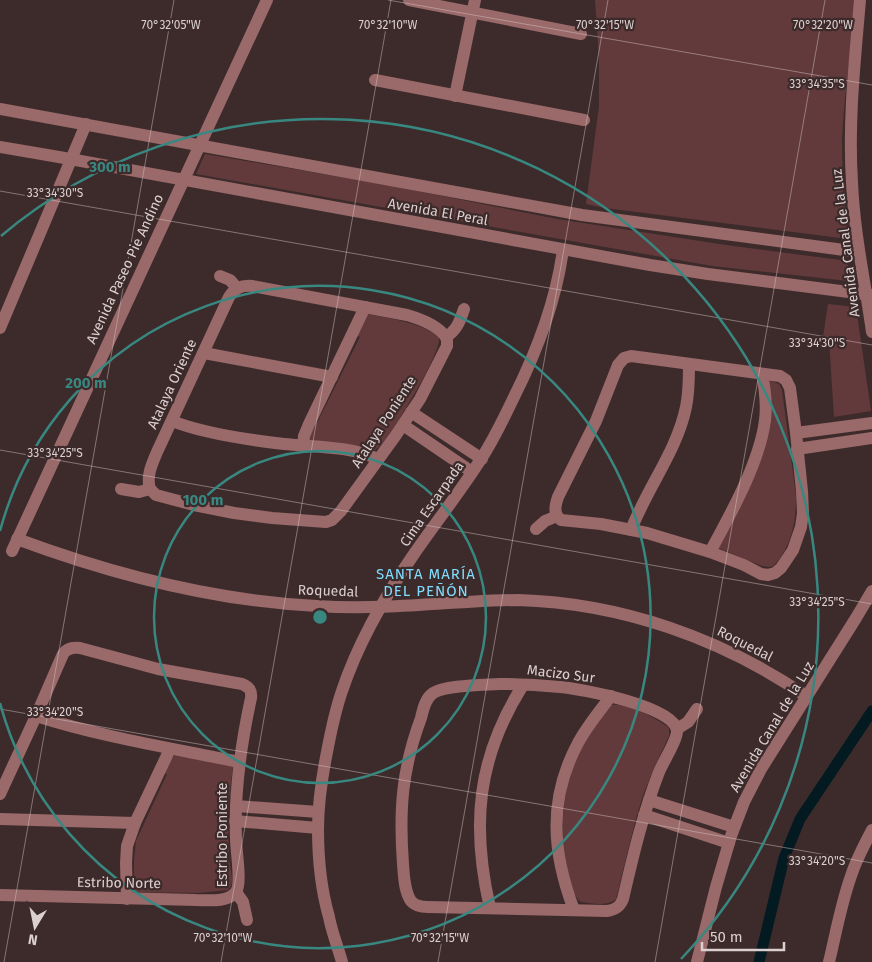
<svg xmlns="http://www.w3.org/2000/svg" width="872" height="962" font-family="'Fira Sans',sans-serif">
	<rect width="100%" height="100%" fill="#3d2b2b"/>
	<g fill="#623a3b">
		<path d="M 595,0 L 856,0 C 852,47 844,93 842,140 C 842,173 844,206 848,239 L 605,208 L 586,204 L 599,106 L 599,58 Z"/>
		<polygon points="205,154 388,185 557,219 726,245 848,261 848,281 712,266 196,174"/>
		<polygon points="828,304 856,307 871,411 834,417 829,339 823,337"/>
		<path d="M 368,314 C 390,319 422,322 439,338 C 441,354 394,430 382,444 C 378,449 374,450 369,451 L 310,443 L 308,436 L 314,422 L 317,423 L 360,337 L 356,335 Z"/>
		<path d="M 771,381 L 779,384 L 782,390 L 796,496 C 796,515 794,532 785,550 C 781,556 778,562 773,566 L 770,567 L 762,566 L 718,548 L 742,501 L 769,382 Z"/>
		<path d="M 611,705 C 626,702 656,718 668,727 L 669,729 L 669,736 L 654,768 L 643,795 L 635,822 L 616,899 C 608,907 591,903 581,902 C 573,897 569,877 567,867 C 559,825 562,785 582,747 C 590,732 601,719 611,705 Z"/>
		<path d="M 177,753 L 233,767 C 228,799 227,833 230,865 C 231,873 235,884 228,890 L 198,893 L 134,892 L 131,885 L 131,880 L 134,878 L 134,860 L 136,841 L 167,774 L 163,773 L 171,759 Z"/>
	</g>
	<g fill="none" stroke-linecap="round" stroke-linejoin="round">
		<polyline stroke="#041a21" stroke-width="11" points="759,962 784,858 800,819 872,711"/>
		<g stroke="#9a6969" stroke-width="12">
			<polyline points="409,0 581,34"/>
			<path d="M 860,0 C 855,60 848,121 852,182 C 854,232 865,282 872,332"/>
			<polyline points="375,80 584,120"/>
			<polyline points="455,96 475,0"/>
			<polyline points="0,109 582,215 859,252"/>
			<polyline points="0,147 59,157 650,265 708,274 872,295"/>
			<polyline points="220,276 230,280 237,288"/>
			<polyline points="0,328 86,124"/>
			<path d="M 446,337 C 457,330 460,321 464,309"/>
			<polyline points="204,353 332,377"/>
			<path d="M 631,356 L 772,375 L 780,376 L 786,380 L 790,388 L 796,433 L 802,491 L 803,513 L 801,527 L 793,550 L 781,568 L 775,573 L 768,575 L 761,574 L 744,565 L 710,552 L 647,533 L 601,524 L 561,520 C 553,514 555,506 558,497 L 596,421 L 618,365 L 624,358 Z"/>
			<polyline points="411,412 482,459"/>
			<path d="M 172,421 C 205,434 249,440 284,444 C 315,447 350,446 378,459"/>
			<polyline points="403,425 472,472"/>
			<polyline points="796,433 872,423"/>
			<polyline points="303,445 304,436 309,424 365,307"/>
			<polyline points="797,449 872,438"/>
			<polyline points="121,489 139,492 150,489"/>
			<path d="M 150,489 C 146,476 152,464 157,452 L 229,297 C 235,288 241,285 252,286 L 407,315 C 421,319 437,325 446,337"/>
			<polyline points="150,489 156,495 194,505 234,513 272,518 326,522 332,520 341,511 396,435 420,399 447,346 447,340 446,337"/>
			<polyline points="536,529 545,521 557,516"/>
			<path d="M 631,530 C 647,488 677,451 686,407 C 689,393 689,379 689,365"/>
			<path d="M 17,539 C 114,575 214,601 317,606 C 361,609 405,606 448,603 C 471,602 495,600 518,600 C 621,603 721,638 806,696"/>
			<polyline points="12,551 267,0"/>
			<path d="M 710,552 C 730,515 760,462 765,420 C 767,405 765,389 762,374"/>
			<path d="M 499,684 C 519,684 540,685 560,687 C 582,689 673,706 677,730 C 678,739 663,762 659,772 C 643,813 633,856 623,899 C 620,907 615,910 607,911 L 428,907 C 422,907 415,906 411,901 C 404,891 404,875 403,864 C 399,810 402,769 421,718 C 423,710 425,699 432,694 C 442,685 485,685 499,684 Z"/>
			<path d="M 36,716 C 102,737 171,748 239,762"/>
			<polyline points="677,729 688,722 697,709"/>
			<path d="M 0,794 L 36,716 L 63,654 C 67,648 73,647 80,648 L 158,669 L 242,684 C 249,687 252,690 251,698 C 241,744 234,791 236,839 C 236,851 242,883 236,892 C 228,903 207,900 196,900 L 0,895"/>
			<polyline points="649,800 734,827"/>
			<polyline points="236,806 318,812"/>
			<polyline points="644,815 729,843"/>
			<polyline points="0,819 135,823"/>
			<polyline points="235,821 318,828"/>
			<polyline points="236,892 243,902 247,920"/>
			<polyline points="127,899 126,863 127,846 135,823 170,749"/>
			<path d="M 490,908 C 471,825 477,758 523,685"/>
			<path d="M 574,910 C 552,852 548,799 578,743 C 587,726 599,712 611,696"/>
			<path d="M 342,962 C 338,947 332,933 329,917 C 321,889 318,858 318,829 C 318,803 322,777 327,752 C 331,731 335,711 342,691 C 358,643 385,596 414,554 C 436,522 460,492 481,459 C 494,439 504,418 514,397 C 537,351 556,301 563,250"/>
			<polyline points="697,962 716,887 731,836 744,802 761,769 856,618 872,591"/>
			<path d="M 829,962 C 836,933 841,904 851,876 C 856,860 864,845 872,830"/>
		</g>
	</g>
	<path fill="none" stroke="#dbcfcf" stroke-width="1" stroke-opacity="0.45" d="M 388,0 L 872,85M 0,191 L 872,345M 0,450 L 872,604M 0,709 L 872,863M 4,962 L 174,0M 221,962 L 391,0M 438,962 L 608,0M 655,962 L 825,0"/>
	<g fill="none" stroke="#388881" stroke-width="2.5">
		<circle cx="320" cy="617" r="166"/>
		<path d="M0 531A331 331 0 1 1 0 703"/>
		<path d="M1 236A497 497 0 0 1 681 959"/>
	</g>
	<g text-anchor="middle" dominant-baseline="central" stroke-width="4.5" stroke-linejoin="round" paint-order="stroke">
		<g font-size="14" fill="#dbcfcf" stroke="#3d2b2b">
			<text transform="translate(438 212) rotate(10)">Avenida El Peral</text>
			<text transform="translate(846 243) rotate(-97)">Avenida Canal de la Luz</text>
			<text transform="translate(125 269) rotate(-65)">Avenida Paseo Pie Andino</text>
			<text transform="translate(172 384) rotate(-65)">Atalaya Oriente</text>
			<text transform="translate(384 422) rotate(-57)">Atalaya Poniente</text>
			<text transform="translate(432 504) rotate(-55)">Cima Escarpada</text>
			<text transform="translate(328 591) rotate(2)">Roquedal</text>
			<text transform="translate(745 644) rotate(27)">Roquedal</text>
			<text transform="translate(561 674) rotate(7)">Macizo Sur</text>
			<text transform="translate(772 727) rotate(-59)">Avenida Canal de la Luz</text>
			<text transform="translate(222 835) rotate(-90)">Estribo Poniente</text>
			<text transform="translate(119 883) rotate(1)">Estribo Norte</text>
		</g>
		<g font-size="15" letter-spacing="1" fill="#7fdcfd" stroke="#3d2b2b">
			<text x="426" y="574">SANTA MARÍA<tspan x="426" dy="17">DEL PEÑÓN</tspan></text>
		</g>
	</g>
	<g font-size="12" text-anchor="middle" fill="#dbcfcf" stroke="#3d2b2b" stroke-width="4.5" stroke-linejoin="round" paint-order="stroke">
		<text x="171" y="29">70°32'05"W</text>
		<text x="388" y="29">70°32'10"W</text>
		<text x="605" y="29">70°32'15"W</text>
		<text x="823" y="29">70°32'20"W</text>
		<text x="817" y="88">33°34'35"S</text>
		<text x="55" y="197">33°34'30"S</text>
		<text x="817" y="347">33°34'30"S</text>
		<text x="55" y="457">33°34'25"S</text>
		<text x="817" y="606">33°34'25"S</text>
		<text x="55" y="716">33°34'20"S</text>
		<text x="817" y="865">33°34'20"S</text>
		<text x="223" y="942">70°32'10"W</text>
		<text x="440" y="942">70°32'15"W</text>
	</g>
	<circle cx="320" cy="617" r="8" fill="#388881" stroke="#3d2b2b" stroke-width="2.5"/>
	<g font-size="15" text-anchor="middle" font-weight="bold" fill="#388881" stroke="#3d2b2b" stroke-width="4.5" stroke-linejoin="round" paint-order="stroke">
		<text x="110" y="172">300 m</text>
		<text x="86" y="388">200 m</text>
		<text x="203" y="505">100 m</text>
	</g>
	<g transform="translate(35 927) rotate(190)" stroke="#3d2b2b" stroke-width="4" paint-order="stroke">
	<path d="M0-4L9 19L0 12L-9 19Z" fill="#dbcfcf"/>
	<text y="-8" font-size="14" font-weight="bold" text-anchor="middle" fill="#dbcfcf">N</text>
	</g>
	<path d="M702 942v8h82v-8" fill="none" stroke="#dbcfcf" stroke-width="2.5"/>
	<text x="710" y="942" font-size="15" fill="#dbcfcf" stroke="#3d2b2b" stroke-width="4" paint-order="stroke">50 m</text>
</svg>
